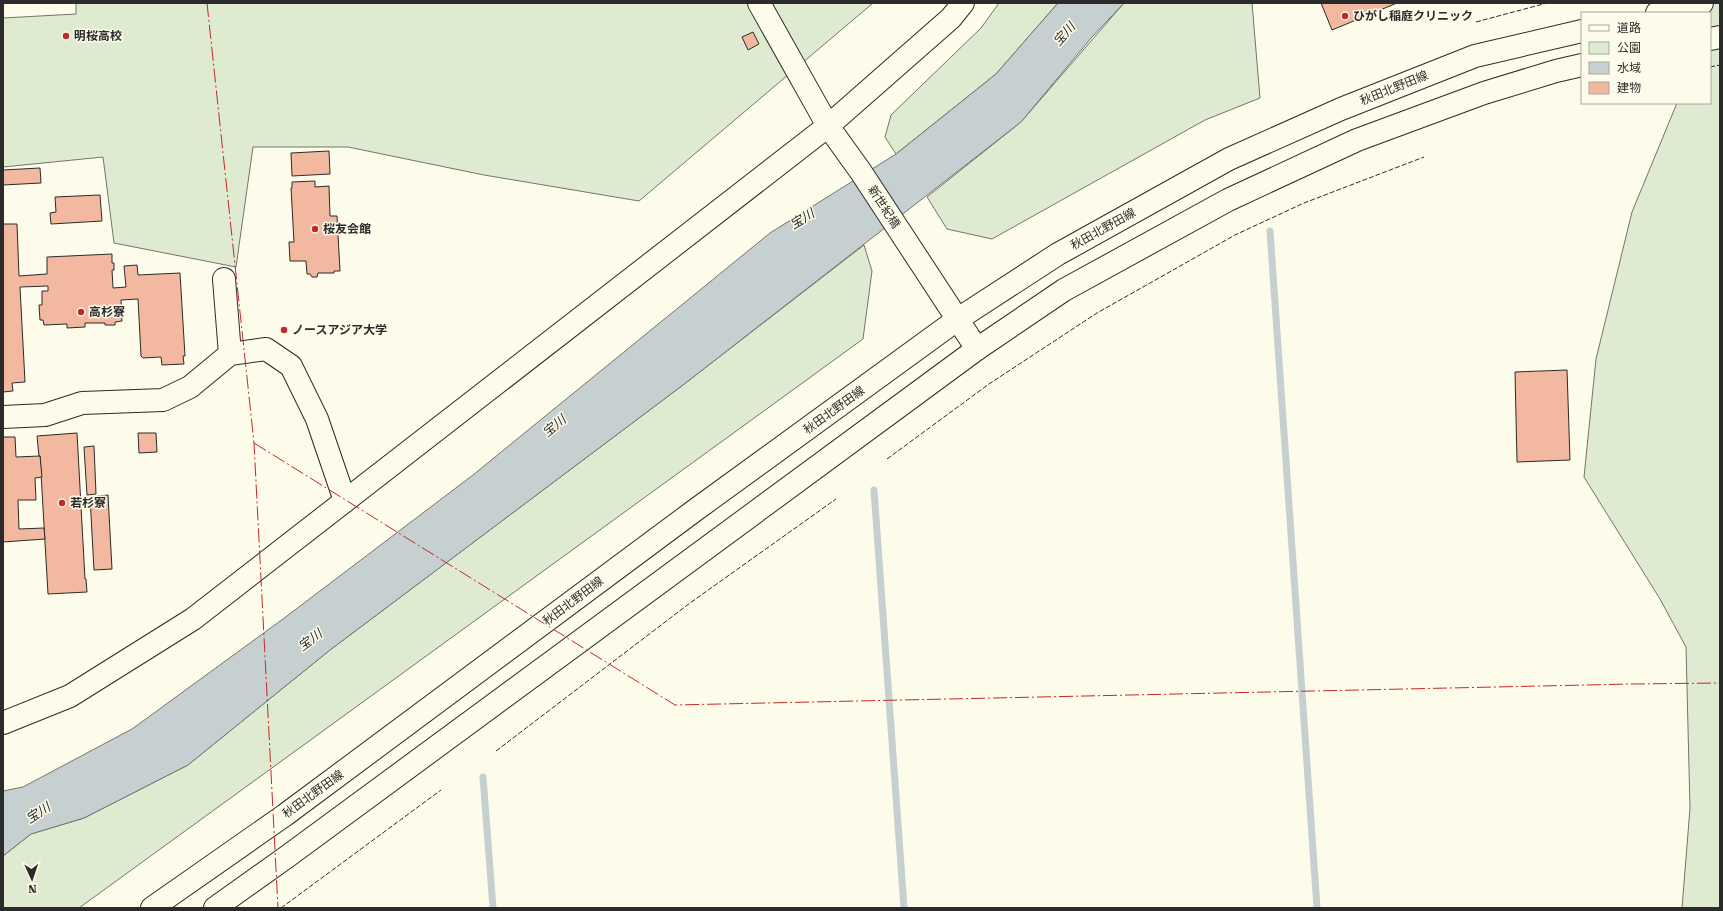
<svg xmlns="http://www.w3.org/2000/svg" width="1723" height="911" font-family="'Roboto Serif','Noto Sans JP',serif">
	<rect width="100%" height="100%" fill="#fdfbea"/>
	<g fill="#deebd1" stroke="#74746e">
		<polygon points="76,3 873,3 639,201 484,175 348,147 253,147 236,267 114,243 103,157 3,167 3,18 76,14"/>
		<polygon points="999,3 1058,3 996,74 896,154 885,137 891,115 981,28"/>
		<polygon points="1124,3 1252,3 1260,98 1205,120 992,239 947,229 927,197 1021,122"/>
		<polygon points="1670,3 1720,3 1720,908 1682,908 1690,808 1686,647 1660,599 1584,477 1596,359 1632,212 1677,103 1710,103 1710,13 1671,13"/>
		<polygon points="864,245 872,271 863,339 79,908 3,908 3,856 31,834 84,818 188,765 330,650 683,385"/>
	</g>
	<polygon fill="#c7d0d0" stroke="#74746e" points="1058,3 1124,3 1092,37 1021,122 683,385 330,650 188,765 84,818 31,834 3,856 3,791 23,787 132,729 283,619 473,475 770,233 896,154 996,74"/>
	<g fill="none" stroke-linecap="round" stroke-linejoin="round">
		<g stroke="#c7d0d0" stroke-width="7">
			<polyline points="1270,231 1317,908"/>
			<polyline points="874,490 904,908"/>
			<polyline points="483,777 493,908"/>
		</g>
	</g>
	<g fill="#f2b8a0" stroke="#2b2b2b">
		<polygon points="1321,3 1397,3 1332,30"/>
		<polygon points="753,32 759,44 748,50 742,37"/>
		<polygon points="329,151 330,174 292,176 291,153"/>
		<polygon points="40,168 41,183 3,185 3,170"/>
		<polygon points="315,181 315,187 329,186 330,216 337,216 340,271 334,271 334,273 318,273 317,277 312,277 310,274 307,274 306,261 290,261 289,242 294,242 291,188 292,188 292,182"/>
		<polygon points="100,195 102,221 51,224 50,213 56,212 55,197"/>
		<polygon points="3,224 17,224 19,276 47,274 47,257 112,254 112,263 114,263 114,270 112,270 113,288 126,287 124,266 137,265 138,275 180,273 185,356 183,356 184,364 162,365 161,357 143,358 141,356 138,299 121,300 122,321 115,322 115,325 105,325 105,323 85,323 85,327 67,328 67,324 44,325 43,320 40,320 39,305 42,305 42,291 48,291 48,286 20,287 25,382 12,383 13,391 3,392"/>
		<polygon points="1567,370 1570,460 1517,462 1515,372"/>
		<polygon points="77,433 85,579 86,579 87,592 48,594 40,456 39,456 37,436"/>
		<polygon points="138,433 156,433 157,452 139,453"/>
		<polygon points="3,437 15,437 16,457 40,456 42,477 35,478 36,500 18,500 19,529 44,528 45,539 3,542"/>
		<polygon points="94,446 96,494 87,495 84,447"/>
		<polygon points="108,495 112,569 94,570 90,497"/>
	</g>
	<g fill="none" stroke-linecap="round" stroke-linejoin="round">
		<g stroke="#2b2b2b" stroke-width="24">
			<g id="minor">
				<polyline points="759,3 828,126 861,172 977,349"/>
				<polyline points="224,279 230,354"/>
				<polyline points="3,417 45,415 82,403 163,400 190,387 230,354 266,349 291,366 317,419 345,501"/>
				<polyline points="3,723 70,696 193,619 828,126 951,18 963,3"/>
			</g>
		</g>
		<g stroke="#2b2b2b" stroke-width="24">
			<g id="major">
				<polyline points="1657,13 1702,3"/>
				<polyline points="1710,39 1720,37"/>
				<polyline points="152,908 285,815 694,511 958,319 1058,254 1229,159 1341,109 1475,56 1582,31"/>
				<polyline points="215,908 288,856 977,349 1064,290 1228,200 1357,140 1484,93 1556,71 1582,65"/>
			</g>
		</g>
		<use href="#minor" stroke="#fdfbea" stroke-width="22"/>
		<use href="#major" stroke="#fdfbea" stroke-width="22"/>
		<g stroke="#2b2b2b" stroke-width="1" stroke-dasharray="5 2" stroke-linecap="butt">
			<polyline points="1476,22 1547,3"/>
			<polyline points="1710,67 1720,65"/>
			<polyline points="887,459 989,384 1097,313 1235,235 1304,203 1424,157"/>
			<polyline points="496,751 690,603 836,499"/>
			<polyline points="281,908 441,790"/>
		</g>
		<g stroke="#c62828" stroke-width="1" stroke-dasharray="14 3 2 3" stroke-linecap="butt">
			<polyline points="207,3 254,443 278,908"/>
			<polyline points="254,443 675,705 1632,684 1720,683"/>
		</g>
	</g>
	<g fill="#c62828" stroke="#fdfbea" stroke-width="1.5">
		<circle cx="1345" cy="16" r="4"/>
		<circle cx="66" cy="36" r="4"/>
		<circle cx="315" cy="229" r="4"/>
		<circle cx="81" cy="312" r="4"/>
		<circle cx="284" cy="330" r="4"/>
		<circle cx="62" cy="503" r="4"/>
	</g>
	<g text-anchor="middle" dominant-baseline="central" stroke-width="3" stroke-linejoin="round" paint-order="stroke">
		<g font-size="12" font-weight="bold" fill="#2b2b2b" stroke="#fdfbea" text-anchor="start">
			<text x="1353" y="16">ひがし稲庭クリニック</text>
			<text x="74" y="36">明桜高校</text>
			<text x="323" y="229">桜友会館</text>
			<text x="89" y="312">高杉寮</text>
			<text x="292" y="330">ノースアジア大学</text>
			<text x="70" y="503">若杉寮</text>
		</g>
		<g font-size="12" fill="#2b2b2b" stroke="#fdfbea">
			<text transform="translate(1394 88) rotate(-22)">秋田北野田線</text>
			<text transform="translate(884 207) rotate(57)">新世紀橋</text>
			<text transform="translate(1103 229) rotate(-29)">秋田北野田線</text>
			<text transform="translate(834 410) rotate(-36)">秋田北野田線</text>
			<text transform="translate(573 601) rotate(-37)">秋田北野田線</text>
			<text transform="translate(313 794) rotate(-36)">秋田北野田線</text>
		</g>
		<g font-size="13" font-style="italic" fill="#2b2b2b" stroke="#fdfbea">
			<text transform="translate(1064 34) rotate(-48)">宝川</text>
			<text transform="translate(802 219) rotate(-31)">宝川</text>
			<text transform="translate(554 426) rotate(-40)">宝川</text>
			<text transform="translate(310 640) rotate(-37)">宝川</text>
			<text transform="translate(38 813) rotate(-33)">宝川</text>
		</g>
	</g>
	<rect width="1723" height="911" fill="none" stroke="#2b2b2b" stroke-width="8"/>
	<rect x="1581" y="12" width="130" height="92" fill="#fdfbea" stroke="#a9a89e"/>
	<rect x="1589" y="25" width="20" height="6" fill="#fdfbea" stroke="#a9a89e"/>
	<text x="1617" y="32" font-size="12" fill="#2b2b2b">道路</text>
	<rect x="1589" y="42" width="20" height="12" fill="#deebd1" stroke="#a9a89e"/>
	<text x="1617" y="52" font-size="12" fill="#2b2b2b">公園</text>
	<rect x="1589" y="62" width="20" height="12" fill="#c7d0d0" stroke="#a9a89e"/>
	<text x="1617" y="72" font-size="12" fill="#2b2b2b">水域</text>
	<rect x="1589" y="82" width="20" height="12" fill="#f2b8a0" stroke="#a9a89e"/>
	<text x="1617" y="92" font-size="12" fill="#2b2b2b">建物</text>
	<g transform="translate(32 879) rotate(177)" stroke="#fdfbea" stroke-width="3" paint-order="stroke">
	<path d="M0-3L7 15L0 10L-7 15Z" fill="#2b2b2b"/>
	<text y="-6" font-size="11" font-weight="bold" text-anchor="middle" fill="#2b2b2b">N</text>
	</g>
</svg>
